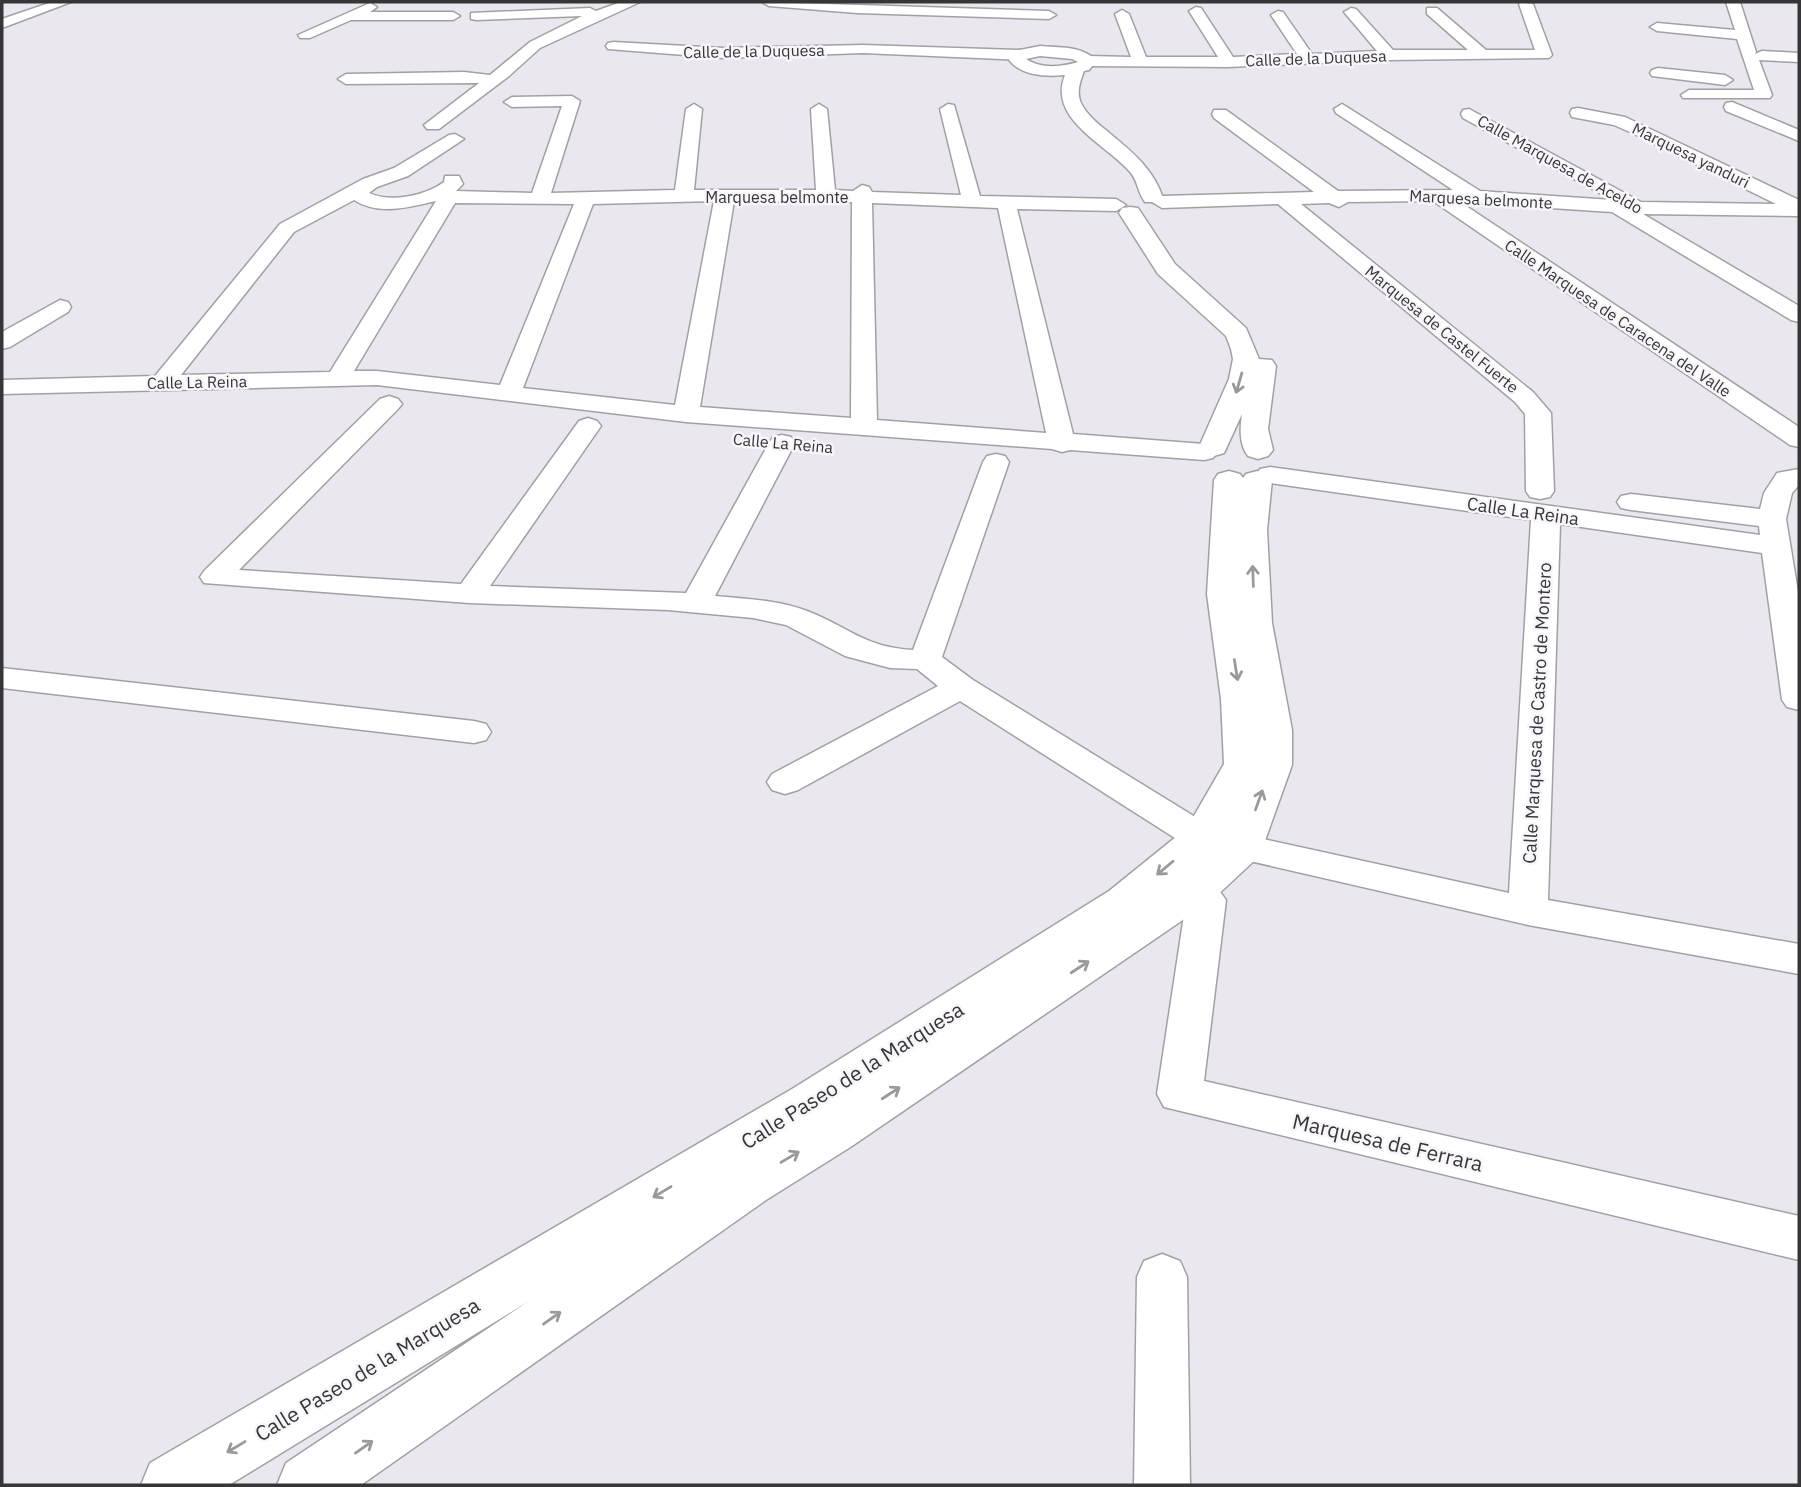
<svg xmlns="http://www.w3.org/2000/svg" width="1801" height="1487" font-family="'IBM Plex Sans',sans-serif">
	<rect width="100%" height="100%" fill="#eae8ee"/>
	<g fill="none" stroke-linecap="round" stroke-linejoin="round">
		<g stroke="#a2a0a5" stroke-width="3">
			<g id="street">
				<polygon points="52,2 71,2 2,28 2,19"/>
				<polygon points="621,2 640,2 540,48 509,76 439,129 427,129 424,125 479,83 346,84 338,79 346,74 464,72 490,75 530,42 582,16 476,20 471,19 471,13 590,8 596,11"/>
				<polygon points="762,2 1049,11 1056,15 1049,19 857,13 769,6"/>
				<polygon points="1521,2 1533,4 1552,55 1549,58 1389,60 1228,67 1088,66 1080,61 1088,56 1131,57 1115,14 1122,10 1129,14 1146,57 1218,57 1189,11 1196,7 1201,8 1233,57 1297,54 1271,15 1278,11 1283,12 1312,54 1377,51 1344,12 1351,8 1356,9 1393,50 1468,50 1427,14 1427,8 1437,8 1486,50 1535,50 1519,4"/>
				<polygon points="1726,2 1740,2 1756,52 1755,54 1762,51 1799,53 1799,62 1759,60 1772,95 1770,98 1683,98 1681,95 1689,90 1754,90 1737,39 1657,31 1650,27 1657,23 1735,30"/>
				<polygon points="370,3 377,7 370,12 453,12 460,16 453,20 351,20 310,38 300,38 298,35"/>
				<polygon points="613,42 723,48 863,45 1021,50 1029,55 1021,60 863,53 723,58 608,49 606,46 608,43"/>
				<polygon points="1658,68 1725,75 1733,80 1725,85 1652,76 1650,73 1652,70"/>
				<path d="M 572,96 L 580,101 L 551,193 L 675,190 L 686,109 L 694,104 L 702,109 L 694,190 L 816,190 L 811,109 L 819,104 L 827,109 L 835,190 L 853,191 L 862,185 L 869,187 L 872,192 L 961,195 L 940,109 L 948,104 L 954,105 L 980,196 L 1116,199 L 1126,205 L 1116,211 L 1017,209 L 1073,434 L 1204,444 L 1213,446 L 1217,452 L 1213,458 L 1204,460 L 1070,450 L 1062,452 L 1052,449 L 686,422 L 377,385 L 2,394 L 2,380 L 155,376 L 280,224 L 363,179 L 394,168 L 449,135 L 455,134 L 464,139 L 408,176 L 377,187 L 369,193 C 390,203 425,196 444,182 L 445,176 L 459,176 L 463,184 L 456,191 L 532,193 L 562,106 L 512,107 L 504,102 L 512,97 ZM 354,200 C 379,216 410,207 436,201 L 330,372 L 181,375 L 294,232 ZM 714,201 L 675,405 L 523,388 L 593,204 ZM 734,201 L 852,202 L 851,418 L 700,407 ZM 455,203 L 574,204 L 500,385 L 377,371 L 354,371 ZM 872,203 L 998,208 L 1046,433 L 877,420 Z"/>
				<polygon points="1732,102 1799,130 1799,141 1726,111 1724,107 1726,103"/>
				<polygon points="1342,104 1480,191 1612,200 1463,118 1461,114 1463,110 1469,109 1641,202 1776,204 1632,133 1614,125 1572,117 1570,113 1572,109 1578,108 1625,117 1799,200 1799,216 1643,214 1799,306 1799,322 1791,320 1612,212 1460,202 1799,427 1799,447 1790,445 1433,201 1348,202 1339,207 1329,203 1301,204 1533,392 1551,413 1554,491 1550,497 1540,499 1530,497 1526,491 1525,414 1515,402 1278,204 1162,208 1152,202 1162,196 1314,192 1214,118 1212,114 1214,110 1226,110 1338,191 1453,190 1336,113 1334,109"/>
				<polygon points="60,300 68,302 71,307 68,312 10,347 2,349 2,332"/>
				<path d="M 389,396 L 398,399 L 402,404 L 398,409 L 239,570 L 461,584 L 579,421 L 588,418 L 597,421 L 601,426 L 490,586 L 686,593 L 769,443 L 773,437 L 782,435 L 791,437 L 795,443 L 715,596 C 745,599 779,600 807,611 C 849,627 863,647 913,650 L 983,462 L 987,456 L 996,454 L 1005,456 L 1009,462 L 942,657 L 973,680 L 1213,828 L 1509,893 L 1531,520 L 1270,483 L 1260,481 L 1256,475 L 1260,469 L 1270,467 L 1760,535 L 1759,526 L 1631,510 L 1621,508 L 1617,502 L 1621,496 L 1631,494 L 1760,509 L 1764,493 L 1777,473 L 1799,469 L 1799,485 L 1792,493 L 1786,519 L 1799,598 L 1799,710 L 1787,707 L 1782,700 L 1762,553 L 1560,524 L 1548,900 L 1799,944 L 1799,974 L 1528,925 L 1189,847 L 960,701 L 798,790 L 785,794 L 772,790 L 767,782 L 772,774 L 938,686 L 917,669 L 890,668 L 845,656 L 786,625 L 753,618 L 668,610 L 469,603 L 204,583 L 200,577 L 204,571 L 380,399 Z"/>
				<polygon points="2,668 474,721 486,724 491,732 486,740 474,743 2,688"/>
				<polygon points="1197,875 1211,879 1226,900 1204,1081 1799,1216 1799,1260 1164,1107 1157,1094 1186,902 1177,889 1183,879"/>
				<polygon points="1162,1254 1180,1261 1187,1277 1190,1485 1134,1485 1137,1277 1144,1261"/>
			</g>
		</g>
		<g stroke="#a2a0a5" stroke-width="3">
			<g id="secondary">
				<path d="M 1040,46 C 1059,48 1082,45 1096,61 L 1089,70 L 1084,71 C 1080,82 1076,92 1081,103 C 1086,114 1098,124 1107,131 C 1131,151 1153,168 1163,198 L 1159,202 L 1145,202 C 1138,193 1138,182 1131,173 C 1107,144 1047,120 1065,75 C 1045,77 1022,76 1009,60 L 1015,51 ZM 1040,56 L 1072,59 L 1078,62 C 1061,67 1041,69 1026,59 Z"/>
				<path d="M 1130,207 L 1138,208 L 1175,264 L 1246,328 L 1259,359 L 1272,360 L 1276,366 L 1268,429 L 1273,450 L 1268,456 L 1258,459 L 1248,456 C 1239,444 1240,428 1242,414 L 1224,453 L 1214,456 L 1204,453 L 1199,447 L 1229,379 L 1233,359 L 1231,349 L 1226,336 L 1158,274 L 1119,213 L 1122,208 Z"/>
				<polygon points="1229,471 1240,474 1243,478 1246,474 1257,471 1268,474 1272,480 1267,530 1272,623 1292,730 1292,765 1262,849 1256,859 1212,900 852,1146 766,1200 361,1485 277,1485 286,1463 529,1301 229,1485 141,1485 150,1463 792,1089 1109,891 1187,828 1224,764 1221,699 1207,594 1214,480 1218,474"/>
			</g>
		</g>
		<use href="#street" fill="#fff" fill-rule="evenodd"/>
		<use href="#secondary" fill="#fff" fill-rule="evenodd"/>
	</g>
	<defs><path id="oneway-shaft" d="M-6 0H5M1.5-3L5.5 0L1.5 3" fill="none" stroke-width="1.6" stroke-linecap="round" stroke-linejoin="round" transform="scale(1.75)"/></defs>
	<g stroke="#9a9a9b">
		<use href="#oneway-shaft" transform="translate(1239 383) rotate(106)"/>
		<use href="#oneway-shaft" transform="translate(1253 576) rotate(-92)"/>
		<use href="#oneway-shaft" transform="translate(1236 670) rotate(81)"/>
		<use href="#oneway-shaft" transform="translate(1259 800) rotate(-70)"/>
		<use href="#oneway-shaft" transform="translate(1165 868) rotate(140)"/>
		<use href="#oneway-shaft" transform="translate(1080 967) rotate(-33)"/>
		<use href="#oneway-shaft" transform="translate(891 1093) rotate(-33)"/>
		<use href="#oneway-shaft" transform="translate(790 1157) rotate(-31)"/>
		<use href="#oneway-shaft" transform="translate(662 1192) rotate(149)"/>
		<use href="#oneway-shaft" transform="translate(552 1318) rotate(-35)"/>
		<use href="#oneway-shaft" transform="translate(236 1447) rotate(149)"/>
		<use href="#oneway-shaft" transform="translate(364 1447) rotate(-35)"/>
	</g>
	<g text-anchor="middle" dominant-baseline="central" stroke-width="5" stroke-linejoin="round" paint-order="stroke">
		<g font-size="16" fill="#363537" stroke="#f8f5fb">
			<text transform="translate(754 51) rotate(-1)">Calle de la Duquesa</text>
			<text transform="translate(1316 58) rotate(-2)">Calle de la Duquesa</text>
			<text transform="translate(1691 155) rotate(26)">Marquesa yanduri</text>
			<text transform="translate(1560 164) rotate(29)">Calle Marquesa de Aceldo</text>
			<text x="777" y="197">Marquesa belmonte</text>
			<text transform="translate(1481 199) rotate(3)">Marquesa belmonte</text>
			<text transform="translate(1618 318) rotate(34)">Calle Marquesa de Caracena del Valle</text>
			<text transform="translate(1442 329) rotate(39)">Marquesa de Castel Fuerte</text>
			<text transform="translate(197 382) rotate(-1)">Calle La Reina</text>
			<text transform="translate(783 443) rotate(5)">Calle La Reina</text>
		</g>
		<g font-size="18" fill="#363537" stroke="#f8f5fb">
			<text transform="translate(1523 511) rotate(8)">Calle La Reina</text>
			<text transform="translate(1537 713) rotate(-87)">Calle Marquesa de Castro de Montero</text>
		</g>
		<g font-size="21" fill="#363537" stroke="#f8f5fb">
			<text transform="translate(852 1075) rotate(-32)">Calle Paseo de la Marquesa</text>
			<text transform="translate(1388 1142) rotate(13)">Marquesa de Ferrara</text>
			<text transform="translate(367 1369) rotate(-31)">Calle Paseo de la Marquesa</text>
		</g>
	</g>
	<rect width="1801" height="1487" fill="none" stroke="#363537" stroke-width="7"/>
</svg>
